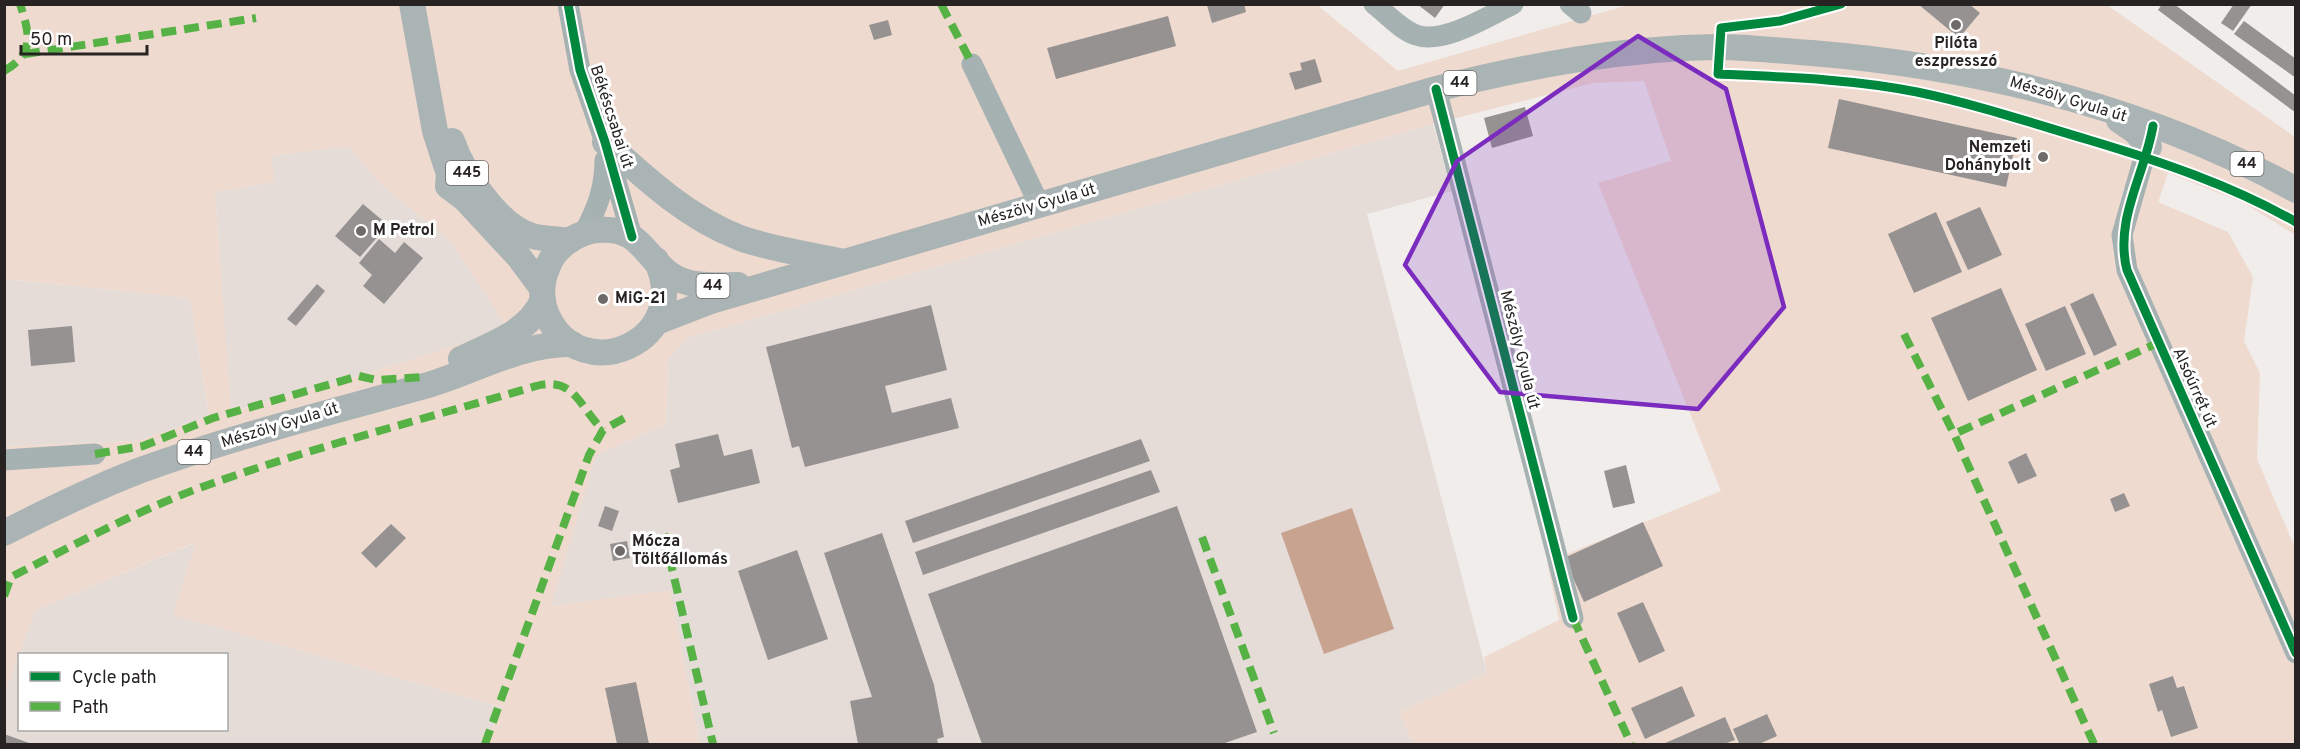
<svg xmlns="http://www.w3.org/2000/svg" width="2300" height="749" font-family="Overpass,sans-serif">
	<rect width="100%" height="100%" fill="#f1edeb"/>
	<g fill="#e5dcd7" fill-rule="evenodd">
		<polygon points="1433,124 1452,191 1367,214 1487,673 1399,712 1413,744 700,744 670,591 550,606 596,455 666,424 668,360 687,338"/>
		<polygon points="349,145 380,184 449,239 509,329 359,376 230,412 215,192 274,182 271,156"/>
		<polygon points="4,279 190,298 209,416 137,441 5,446"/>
		<path d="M 197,542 L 174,615 L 502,707 L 484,744 L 5,744 L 4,691 L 36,610 ZM 20,654 L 226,654 L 226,730 L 20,730 Z"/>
	</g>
	<path fill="#efdad0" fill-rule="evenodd" d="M 1316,4 L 1398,71 L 1628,5 L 2107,5 L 2295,137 L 2295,235 L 2244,203 L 2168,173 L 2158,202 L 2228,232 L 2253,277 L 2244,341 L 2260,373 L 2257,459 L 2295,548 L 2295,744 L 1413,744 L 1399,712 L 1487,673 L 1484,657 L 1559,620 L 1547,562 L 1721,491 L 1598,183 L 1671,161 L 1644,81 L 1594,83 L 1433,124 L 687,338 L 668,360 L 666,424 L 596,455 L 551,606 L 670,590 L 700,744 L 484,744 L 502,707 L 173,615 L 196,542 L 36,610 L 5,691 L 5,446 L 137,441 L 209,416 L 190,298 L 5,279 L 5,5 ZM 349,146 L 380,184 L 449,239 L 508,329 L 359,376 L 231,412 L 215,192 L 275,182 L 271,156 Z"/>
	<polygon fill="#c8a390" points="1352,508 1394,629 1324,654 1281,533"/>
	<g fill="#959291">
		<polygon points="1244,4 1246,12 1212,23 1207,5"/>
		<polygon points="1417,4 1445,4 1435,18"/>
		<polygon points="1918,4 1969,4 1980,13 1959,38"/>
		<polygon points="2162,4 2174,4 2296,96 2296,113 2158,10"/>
		<polygon points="2234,4 2252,4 2233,31 2221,23"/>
		<polygon points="1168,16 1176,46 1056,79 1047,48"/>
		<polygon points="888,20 892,35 874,40 869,25"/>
		<polygon points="2244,21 2296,59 2296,78 2234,34"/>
		<polygon points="1315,59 1322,82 1295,90 1289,73 1302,70 1300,63"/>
		<polygon points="1839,99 2017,138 2006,187 1828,148"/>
		<polygon points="1525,107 1533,136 1492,148 1484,118"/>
		<polygon points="363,204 388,225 360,257 335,236"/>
		<polygon points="1980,207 2002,255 1968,270 1946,222"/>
		<polygon points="1936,212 1962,272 1914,293 1888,234"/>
		<polygon points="379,239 395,253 404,242 423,258 384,304 363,286 372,275 359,263"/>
		<polygon points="317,284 325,291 296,326 287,319"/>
		<polygon points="2001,288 2037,370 1968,401 1931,318"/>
		<polygon points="2093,293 2117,345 2094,356 2070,304"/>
		<polygon points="931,305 947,370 885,386 892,413 951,398 959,428 805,467 799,446 792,448 766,347"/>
		<polygon points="2065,306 2086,354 2046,371 2025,324"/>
		<polygon points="72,326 75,362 31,366 28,330"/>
		<polygon points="718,434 724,456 752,449 760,483 678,503 670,470 680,467 675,444"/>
		<polygon points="1141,439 1150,461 913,543 905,521"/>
		<polygon points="2026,453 2037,476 2018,484 2008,462"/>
		<polygon points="1626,465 1635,503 1613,508 1604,471"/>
		<polygon points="1151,470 1160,492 923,575 915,552"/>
		<polygon points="2124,493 2130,506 2115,512 2110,499"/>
		<polygon points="605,506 619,511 612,531 598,526"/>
		<polygon points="1177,506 1257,732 1222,744 982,744 928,594"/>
		<polygon points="1643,522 1663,566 1584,602 1564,558"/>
		<polygon points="391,524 406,538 376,568 361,553"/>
		<polygon points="882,533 934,685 944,737 937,739 938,744 858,744 850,701 872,697 824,553"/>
		<polygon points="627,541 630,558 613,561 610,544"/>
		<polygon points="797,550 828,639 768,660 738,571"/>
		<polygon points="1643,602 1665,651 1639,663 1617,613"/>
		<polygon points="2173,676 2177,688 2184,686 2198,728 2171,737 2162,710 2158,712 2149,684"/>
		<polygon points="636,682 649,744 617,744 605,688"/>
		<polygon points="1682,686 1695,716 1645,739 1631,708"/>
		<polygon points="1767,714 1777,736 1759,744 1735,744 1739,743 1733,729"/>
		<polygon points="1725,717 1735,740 1724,744 1663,744"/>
		<polygon points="4,734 32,744 4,744"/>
	</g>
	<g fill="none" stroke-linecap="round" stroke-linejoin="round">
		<g stroke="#a6b2b2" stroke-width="21">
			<polyline points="568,4 580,70 605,142 632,237"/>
			<path d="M 1374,4 C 1387,14 1401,30 1416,35 C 1442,45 1489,16 1513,4"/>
			<polyline points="1570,4 1581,13"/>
			<polyline points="972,64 1039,204"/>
			<polyline points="1436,89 1573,618"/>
			<polyline points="2151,133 2122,235 2127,270 2296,653"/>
			<path d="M 584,233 C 597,209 605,188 605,160"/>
			<polyline points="4,460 95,454"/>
		</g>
		<g stroke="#abb4b4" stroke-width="26">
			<polyline points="412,4 435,131 449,174 448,186 464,198 519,257 542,288"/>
			<polyline points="2119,120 2135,131 2149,147"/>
			<path d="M 452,141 C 463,173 498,226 532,236 C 544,239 557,239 569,241"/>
			<path d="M 605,142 C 647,180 687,217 740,238 C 770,249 813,255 844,262"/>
			<path d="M 656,260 C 695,340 581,391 547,315 C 540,299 541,282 548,266 C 555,247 576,233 597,230 C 641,226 643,256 671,275 C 690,288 717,285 738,285"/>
			<path d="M 657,322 L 711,301 L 1436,89 C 1528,66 1621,48 1717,47 C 1748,47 1781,51 1812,53 C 1979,67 2148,108 2296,190"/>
			<path d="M 461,359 C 492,344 528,333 543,300"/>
			<path d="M 4,533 C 49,510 94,488 141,470 C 235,436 332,412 428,385 C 475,371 522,343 572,344"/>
		</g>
		<g stroke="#56b245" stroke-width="8" stroke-dasharray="15 8" stroke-linecap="butt">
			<polyline points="941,4 972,64"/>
			<polyline points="25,54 256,18"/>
			<path d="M 4,71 C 35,53 30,35 20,4"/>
			<polyline points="1904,334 1954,434"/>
			<polyline points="95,454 143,446 213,418 359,376 376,380 425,377"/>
			<polyline points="664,534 713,744"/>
			<polyline points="1202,537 1274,733"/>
			<path d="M 4,596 L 11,577 C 74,545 138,510 205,486 C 313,447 425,419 536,386 C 575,376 579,407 603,430"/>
			<polyline points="1573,618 1631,744"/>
			<polyline points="485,744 589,455 603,430 630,415"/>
			<polyline points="2094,744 1954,434 2158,343"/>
		</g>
		<g stroke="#fff" stroke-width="13">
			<g id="cycleway">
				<polyline points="568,4 580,70 605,142 632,237"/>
				<path d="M 1841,4 L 1780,21 L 1721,28 L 1718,74 C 1784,77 1852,79 1917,92 C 1975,104 2032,123 2089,140 C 2159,161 2231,185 2296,222"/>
				<polyline points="1436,89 1573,618"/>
				<path d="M 2153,126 C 2145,174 2114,220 2127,270 L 2296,653"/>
			</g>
		</g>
		<use href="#cycleway" stroke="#00873e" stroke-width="9"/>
	</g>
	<path fill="#7b2cbf" fill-opacity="0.2" stroke="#7b2cbf" stroke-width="4.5" stroke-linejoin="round" d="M 1638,36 L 1726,89 L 1784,307 L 1698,409 L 1500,392 L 1405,265 L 1457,161 Z"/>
	<g fill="#6d6a68" stroke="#fff" stroke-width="2">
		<circle cx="1956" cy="25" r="6"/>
		<circle cx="2043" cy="157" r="6"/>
		<circle cx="361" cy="231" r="6"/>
		<circle cx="603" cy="299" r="6"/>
		<circle cx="620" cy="551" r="6"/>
	</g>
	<g text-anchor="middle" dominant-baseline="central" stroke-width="6" stroke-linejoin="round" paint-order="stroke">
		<g fill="#fff" stroke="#676564" stroke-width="1.5">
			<rect x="1443.5" y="71" width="33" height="24" rx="4.5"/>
			<rect x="2230.5" y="152" width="33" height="24" rx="4.5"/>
			<rect x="446" y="161" width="42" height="24" rx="4.5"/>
			<rect x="696.5" y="274" width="33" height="24" rx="4.5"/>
			<rect x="177.5" y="440" width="33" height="24" rx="4.5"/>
		</g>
		<g font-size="15" font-weight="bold" fill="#262322">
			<text x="1460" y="83">44</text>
			<text x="2247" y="164">44</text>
			<text x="467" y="173">445</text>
			<text x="713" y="286">44</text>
			<text x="194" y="452">44</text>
		</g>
		<g font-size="16" font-weight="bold" fill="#262322" stroke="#fff" text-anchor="start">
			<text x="1956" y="44" text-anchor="middle">Pilóta<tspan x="1956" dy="18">eszpresszó</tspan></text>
			<text x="2031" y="148" text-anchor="end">Nemzeti<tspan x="2031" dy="18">Dohánybolt</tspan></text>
			<text x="373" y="231">M Petrol</text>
			<text x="615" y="299">MiG-21</text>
			<text x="632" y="542">Mócza<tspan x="632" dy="18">Töltőállomás</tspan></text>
		</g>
		<g font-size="16" fill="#262322" stroke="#fff">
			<text transform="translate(2068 100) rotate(17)">Mészöly Gyula út</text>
			<text transform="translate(611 117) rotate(72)">Békéscsabai út</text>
			<text transform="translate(1037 206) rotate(-16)">Mészöly Gyula út</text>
			<text transform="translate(1519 350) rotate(76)">Mészöly Gyula út</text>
			<text transform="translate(2194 388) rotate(66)">Alsóúrrét út</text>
			<text transform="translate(280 426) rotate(-17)">Mészöly Gyula út</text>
		</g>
	</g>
	<rect width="2300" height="749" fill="none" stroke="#262322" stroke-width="12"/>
	<rect x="18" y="653" width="210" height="78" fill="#ffffff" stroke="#a8a7a7" stroke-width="1.5"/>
	<rect x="30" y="672" width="30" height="9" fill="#00873e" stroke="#a8a7a7" stroke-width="1.5"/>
	<text x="72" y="683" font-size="18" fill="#262322">Cycle path</text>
	<rect x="30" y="702" width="30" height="9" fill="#56b245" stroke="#a8a7a7" stroke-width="1.5"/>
	<text x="72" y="713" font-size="18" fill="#262322">Path</text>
	<path d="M21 45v9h126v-9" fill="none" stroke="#262322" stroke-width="3"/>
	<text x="30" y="45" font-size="18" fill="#262322" stroke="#ffffff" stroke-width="4.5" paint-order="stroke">50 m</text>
</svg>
